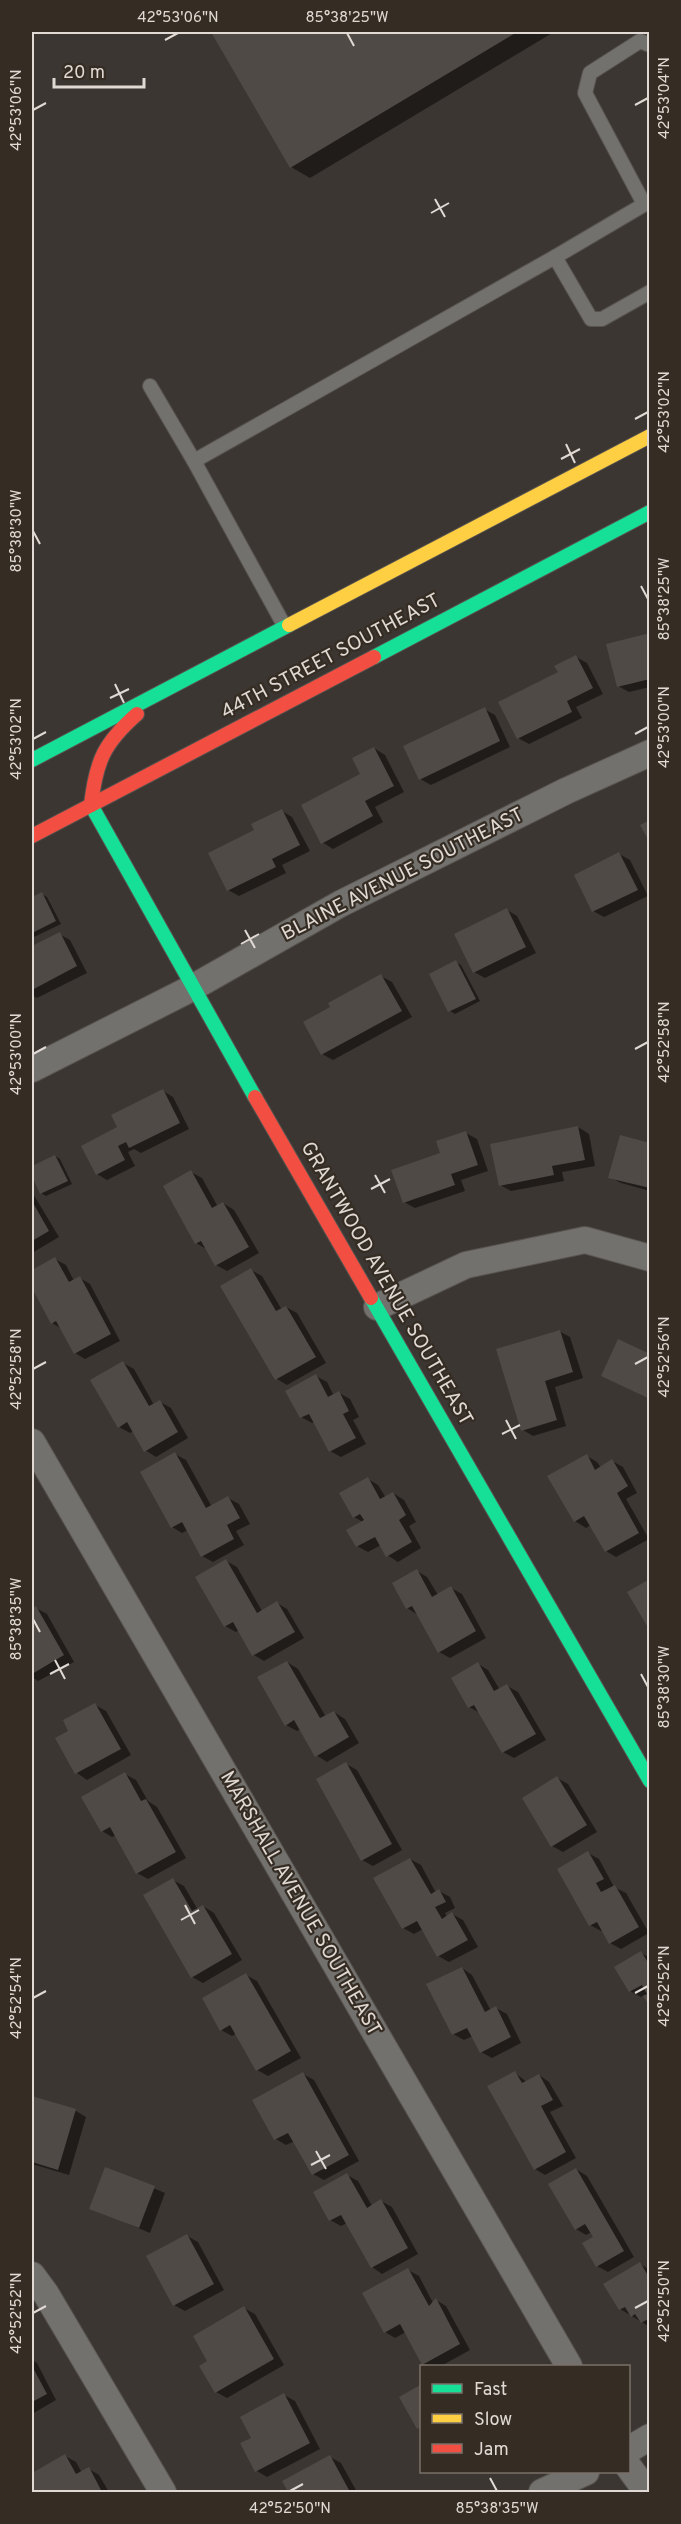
<svg xmlns="http://www.w3.org/2000/svg" width="681" height="2524" font-family="Overpass,sans-serif">
	<rect width="100%" height="100%" fill="#3b3631"/>
	<g fill="#0007">
		<polygon points="212,32 554,32 310,178 291,167"/>
		<polygon points="650,634 650,687 629,692 618,686"/>
		<polygon points="576,657 587,663 603,694 576,707 582,718 529,744 518,738 560,673"/>
		<polygon points="484,709 495,715 510,747 431,785 420,779"/>
		<polygon points="374,748 385,755 404,792 375,807 383,822 333,849 322,842 362,775"/>
		<polygon points="282,811 292,817 310,851 282,865 286,873 239,896 228,890 256,830"/>
		<polygon points="619,854 630,860 648,896 604,917 593,911"/>
		<polygon points="42,894 47,897 61,924 32,938 32,899"/>
		<polygon points="507,910 517,916 536,953 485,978 474,972"/>
		<polygon points="59,934 70,940 87,973 37,998 32,995 32,948"/>
		<polygon points="456,962 461,965 480,1001 455,1014 450,1011 431,975"/>
		<polygon points="381,976 392,982 412,1017 333,1060 322,1054"/>
		<polygon points="163,1091 173,1097 189,1129 141,1153 134,1149 128,1152 135,1166 107,1180 97,1174 119,1127"/>
		<polygon points="578,1127 589,1134 595,1166 562,1172 564,1181 511,1191 500,1185"/>
		<polygon points="466,1133 477,1139 488,1171 461,1180 465,1191 415,1208 404,1202 442,1154"/>
		<polygon points="650,1144 650,1191 621,1183 610,1177"/>
		<polygon points="55,1156 60,1159 72,1184 46,1196 41,1193 32,1173 32,1168"/>
		<polygon points="191,1172 202,1178 218,1207 223,1203 234,1210 259,1253 227,1271 216,1265 208,1250 196,1243"/>
		<polygon points="32,1192 59,1237 32,1253"/>
		<polygon points="55,1259 66,1265 74,1281 80,1278 90,1284 120,1341 85,1359 75,1353 62,1329 52,1323 32,1285 32,1272"/>
		<polygon points="251,1270 262,1276 282,1310 286,1307 297,1313 326,1363 287,1385 277,1379 222,1287"/>
		<polygon points="559,1331 570,1337 583,1378 555,1387 566,1426 533,1436 523,1430"/>
		<polygon points="123,1363 134,1369 154,1405 160,1402 171,1408 188,1438 156,1457 145,1450 133,1431 130,1433 119,1427"/>
		<polygon points="316,1376 327,1382 334,1396 339,1393 350,1399 359,1417 353,1420 366,1444 341,1457 330,1451 315,1422 312,1423 301,1417"/>
		<polygon points="175,1454 186,1460 212,1507 228,1498 239,1504 250,1524 236,1531 244,1545 213,1562 202,1556 188,1530 182,1533 172,1527"/>
		<polygon points="587,1456 597,1462 601,1468 612,1461 623,1467 637,1493 626,1499 649,1539 616,1557 606,1551 591,1525 586,1528 575,1521"/>
		<polygon points="368,1479 378,1485 386,1498 393,1493 404,1500 416,1522 409,1526 421,1548 398,1562 387,1555 381,1545 368,1552 357,1546 363,1522 354,1517"/>
		<polygon points="226,1561 237,1567 262,1611 277,1603 287,1609 304,1638 264,1661 254,1655 239,1630 236,1632 225,1626"/>
		<polygon points="417,1571 427,1577 438,1595 451,1588 462,1594 486,1638 450,1658 439,1652 418,1615 407,1608"/>
		<polygon points="36,1608 47,1614 74,1662 38,1681 32,1677 32,1610"/>
		<polygon points="287,1662 298,1669 326,1717 334,1712 345,1719 359,1743 327,1762 316,1755 301,1729 297,1731 286,1725"/>
		<polygon points="478,1664 488,1670 500,1690 507,1686 518,1692 546,1740 514,1758 503,1752 480,1713 469,1707"/>
		<polygon points="95,1705 106,1711 131,1755 87,1780 77,1773 57,1739 70,1731"/>
		<polygon points="346,1764 357,1770 402,1850 373,1866 362,1860"/>
		<polygon points="125,1774 136,1780 148,1801 157,1807 186,1858 148,1879 137,1873 116,1835 112,1837 102,1831"/>
		<polygon points="557,1778 568,1784 597,1832 563,1852 552,1846"/>
		<polygon points="588,1853 599,1859 614,1887 626,1893 649,1933 621,1949 610,1943 603,1930 601,1931 590,1925"/>
		<polygon points="410,1859 421,1865 436,1893 439,1891 450,1897 455,1908 445,1913 447,1917 452,1914 463,1920 478,1947 449,1962 438,1956 423,1929 414,1934 403,1928"/>
		<polygon points="173,1880 184,1886 198,1910 203,1906 214,1913 242,1960 203,1983 192,1977"/>
		<polygon points="641,1953 650,1958 650,2004 644,1995 641,1997 630,1991"/>
		<polygon points="462,1968 472,1975 491,2011 496,2008 507,2014 521,2043 492,2058 481,2052 473,2036 464,2040 453,2034"/>
		<polygon points="246,1975 257,1981 301,2058 268,2076 257,2070 237,2033 232,2036 221,2030"/>
		<polygon points="515,2073 527,2082 539,2075 549,2082 563,2106 550,2112 576,2158 545,2175 535,2169"/>
		<polygon points="303,2074 314,2080 359,2161 324,2180 313,2174 295,2141 286,2145 276,2139"/>
		<polygon points="32,2097 76,2111 86,2117 69,2175 32,2164"/>
		<polygon points="106,2168 165,2193 150,2233 91,2208"/>
		<polygon points="576,2169 587,2176 634,2257 608,2272 597,2266 595,2238 592,2232 586,2235 576,2229"/>
		<polygon points="347,2175 358,2181 372,2206 381,2201 392,2207 418,2254 382,2274 372,2267 347,2223 341,2226 330,2220"/>
		<polygon points="187,2236 198,2242 224,2290 185,2311 174,2305"/>
		<polygon points="640,2264 650,2270 650,2327 620,2309"/>
		<polygon points="408,2270 419,2276 433,2303 436,2300 446,2306 470,2350 441,2366 427,2366 423,2364 406,2332 395,2338 385,2332"/>
		<polygon points="244,2308 255,2314 284,2365 227,2398 216,2392 209,2361"/>
		<polygon points="32,2360 37,2363 56,2400 32,2414"/>
		<polygon points="284,2395 295,2401 320,2449 267,2477 257,2471 253,2438"/>
		<polygon points="65,2456 76,2462 82,2473 89,2469 99,2475 109,2492 37,2492 32,2482 32,2474"/>
		<polygon points="330,2457 341,2463 357,2492 289,2492 284,2482"/>
	</g>
	<g fill="#4f4a46">
		<polygon points="211,32 517,32 290,168"/>
		<polygon points="650,633 650,679 617,687 606,644"/>
		<polygon points="576,655 593,688 567,701 572,712 517,739 498,702 558,672 554,666"/>
		<polygon points="485,707 500,741 419,780 403,746"/>
		<polygon points="374,747 394,786 365,801 373,816 321,844 301,805 360,774 352,758"/>
		<polygon points="282,809 300,845 272,859 276,867 227,891 208,853 254,830 251,824"/>
		<polygon points="650,820 650,843 640,825"/>
		<polygon points="619,852 638,890 592,912 574,875"/>
		<polygon points="42,892 56,921 32,933 32,897"/>
		<polygon points="507,908 526,947 473,973 454,934"/>
		<polygon points="60,932 77,966 32,990 32,946"/>
		<polygon points="456,960 476,999 448,1012 429,974"/>
		<polygon points="381,974 402,1011 321,1055 303,1022 330,1007 328,1003"/>
		<polygon points="163,1089 180,1123 129,1148 126,1142 118,1146 125,1160 96,1175 81,1146 117,1127 111,1115"/>
		<polygon points="578,1126 585,1160 552,1166 554,1175 499,1186 490,1144"/>
		<polygon points="466,1131 478,1165 451,1174 455,1185 403,1203 391,1170 440,1153 436,1141"/>
		<polygon points="620,1135 650,1143 650,1188 608,1178"/>
		<polygon points="55,1155 68,1181 40,1194 32,1176 32,1166"/>
		<polygon points="191,1170 212,1208 223,1202 249,1247 215,1266 201,1241 195,1244 163,1186"/>
		<polygon points="32,1201 49,1231 32,1241"/>
		<polygon points="55,1257 69,1282 80,1276 111,1334 74,1354 56,1321 51,1324 32,1288 32,1270"/>
		<polygon points="251,1268 276,1311 286,1306 316,1357 275,1380 220,1286"/>
		<polygon points="560,1330 573,1372 545,1381 557,1420 521,1431 496,1349"/>
		<polygon points="618,1339 650,1354 650,1399 601,1376"/>
		<polygon points="123,1361 149,1406 160,1400 178,1432 144,1452 127,1422 118,1428 90,1380"/>
		<polygon points="316,1374 328,1397 339,1391 349,1411 343,1414 356,1438 329,1452 309,1414 300,1418 285,1391"/>
		<polygon points="175,1452 206,1508 228,1496 240,1518 227,1525 234,1539 201,1557 182,1522 171,1528 140,1472"/>
		<polygon points="587,1454 595,1470 612,1459 628,1486 617,1493 639,1533 605,1552 584,1516 574,1522 547,1476"/>
		<polygon points="368,1477 380,1499 393,1492 406,1515 399,1520 412,1542 386,1557 375,1537 356,1547 346,1530 364,1520 360,1514 353,1518 339,1493"/>
		<polygon points="226,1559 257,1613 277,1601 295,1632 252,1656 233,1622 224,1627 195,1577"/>
		<polygon points="417,1569 432,1597 451,1586 476,1631 438,1653 412,1606 406,1609 392,1583"/>
		<polygon points="650,1579 650,1631 627,1592"/>
		<polygon points="36,1606 64,1655 32,1674 32,1609"/>
		<polygon points="287,1661 320,1718 334,1711 349,1737 315,1757 294,1720 285,1726 257,1677"/>
		<polygon points="478,1662 494,1691 507,1684 536,1734 502,1753 474,1705 468,1708 451,1678"/>
		<polygon points="95,1703 121,1749 75,1774 55,1738 68,1731 63,1720"/>
		<polygon points="346,1762 392,1844 361,1861 316,1779"/>
		<polygon points="125,1772 141,1801 146,1799 176,1852 136,1874 110,1827 101,1832 81,1797"/>
		<polygon points="557,1776 587,1825 551,1847 522,1798"/>
		<polygon points="588,1851 604,1879 596,1883 601,1892 615,1885 639,1927 609,1944 597,1922 589,1926 557,1869"/>
		<polygon points="410,1858 431,1894 439,1889 446,1902 435,1907 442,1919 452,1912 468,1940 437,1957 417,1921 402,1929 373,1878"/>
		<polygon points="173,1878 192,1911 203,1905 232,1954 191,1978 143,1895"/>
		<polygon points="641,1951 650,1966 650,2007 643,1996 647,1994 642,1985 629,1992 614,1967"/>
		<polygon points="462,1967 485,2012 496,2006 511,2037 480,2053 467,2028 452,2035 426,1984"/>
		<polygon points="246,1973 291,2051 256,2071 230,2025 220,2031 202,1998"/>
		<polygon points="515,2071 522,2083 539,2074 553,2100 541,2106 566,2152 534,2170 487,2086"/>
		<polygon points="303,2072 349,2155 312,2175 288,2133 274,2140 252,2100"/>
		<polygon points="32,2096 76,2109 58,2170 32,2162"/>
		<polygon points="105,2167 155,2186 139,2228 89,2209"/>
		<polygon points="576,2168 624,2251 596,2267 582,2243 593,2237 585,2224 575,2230 548,2184"/>
		<polygon points="347,2173 367,2208 381,2199 408,2248 371,2268 341,2215 329,2221 313,2192"/>
		<polygon points="187,2234 214,2284 173,2306 146,2256"/>
		<polygon points="640,2262 650,2279 650,2318 641,2323 635,2314 631,2317 625,2307 619,2310 603,2284"/>
		<polygon points="408,2268 429,2306 436,2298 460,2344 422,2365 400,2324 384,2333 362,2293"/>
		<polygon points="244,2306 274,2359 215,2393 199,2366 207,2361 193,2336"/>
		<polygon points="32,2366 47,2394 32,2402"/>
		<polygon points="422,2384 422,2426 417,2429 399,2397"/>
		<polygon points="284,2393 310,2443 255,2472 240,2443 251,2438 240,2417"/>
		<polygon points="65,2454 76,2474 89,2467 102,2492 35,2492 32,2485 32,2473"/>
		<polygon points="330,2455 350,2492 288,2492 282,2481"/>
	</g>
	<g fill="none" stroke-linecap="round" stroke-linejoin="round">
		<g stroke="#58534f" stroke-width="16">
			<g id="lane">
				<polyline points="644,204 585,93 590,73 640,41 650,45"/>
				<polyline points="555,257 650,201"/>
				<polyline points="150,386 194,461"/>
				<polyline points="285,627 194,461 555,257 591,319 602,319 650,292"/>
			</g>
		</g>
		<g stroke="#58534f" stroke-width="28">
			<g id="street">
				<polyline points="32,1069 192,988 340,904 566,791 650,753"/>
				<polyline points="377,1307 466,1265 585,1240 650,1258"/>
				<polyline points="32,1442 569,2366"/>
				<polyline points="32,2275 46,2294 163,2492"/>
				<polyline points="628,2450 650,2437"/>
				<polyline points="628,2466 647,2492"/>
				<polyline points="542,2492 586,2472"/>
			</g>
		</g>
		<g stroke="#58534f" stroke-width="16">
			<g id="fast">
				<polyline points="374,657 650,512"/>
				<polyline points="32,760 289,625"/>
				<polyline points="91,805 255,1097"/>
				<polyline points="371,1298 650,1781"/>
			</g>
		</g>
		<g stroke="#58534f" stroke-width="16">
			<polyline id="slow" points="289,625 650,436"/>
		</g>
		<g stroke="#58534f" stroke-width="16">
			<g id="jam">
				<path d="M 91,805 C 96,761 104,743 137,714"/>
				<polyline points="32,836 374,657"/>
				<polyline points="255,1097 371,1298"/>
			</g>
		</g>
		<use href="#lane" stroke="#72716e" stroke-width="14"/>
		<use href="#street" stroke="#72716e" stroke-width="26"/>
		<use href="#fast" stroke="#16e098" stroke-width="14"/>
		<use href="#slow" stroke="#ffcf43" stroke-width="14"/>
		<use href="#jam" stroke="#f24e42" stroke-width="14"/>
	</g>
	<path fill="none" stroke="#e0d9d4" stroke-width="2" d="M 347,33 L 354,46M 165,40 L 178,33M 635,105 L 648,98M 33,110 L 46,103M 435,199 L 445,217M 431,213 L 449,203M 635,419 L 648,412M 566,444 L 575,463M 561,459 L 580,449M 33,531 L 40,544M 641,586 L 648,599M 115,684 L 124,703M 110,698 L 129,689M 635,734 L 648,727M 33,739 L 46,732M 245,930 L 255,948M 241,944 L 259,934M 635,1049 L 648,1042M 33,1054 L 46,1047M 375,1175 L 385,1193M 371,1189 L 390,1179M 635,1364 L 648,1357M 33,1369 L 46,1362M 506,1420 L 516,1439M 502,1434 L 520,1425M 33,1619 L 40,1632M 55,1660 L 65,1679M 50,1674 L 69,1664M 641,1674 L 648,1687M 185,1905 L 195,1924M 181,1920 L 199,1910M 635,1993 L 648,1986M 33,1998 L 46,1991M 316,2151 L 326,2169M 311,2165 L 330,2155M 635,2308 L 648,2301M 33,2313 L 46,2306M 490,2478 L 497,2491M 290,2491 L 303,2484"/>
	<g text-anchor="middle" dominant-baseline="central" stroke-width="4.5" stroke-linejoin="round" paint-order="stroke">
		<g font-size="20" fill="#e0d9d4" stroke="#352c23">
			<text transform="translate(331 657) rotate(-28)">44TH STREET SOUTHEAST</text>
			<text transform="translate(403 875) rotate(-27)">BLAINE AVENUE SOUTHEAST</text>
			<text transform="translate(386 1284) rotate(60)">GRANTWOOD AVENUE SOUTHEAST</text>
			<text transform="translate(300 1904) rotate(60)">MARSHALL AVENUE SOUTHEAST</text>
		</g>
	</g>
	<rect width="681" height="2524" fill="none" stroke="#352c23" stroke-width="66"/>
	<rect x="420" y="2365" width="210" height="108" fill="#352c23" stroke="#79716a" stroke-width="1.5"/>
	<rect x="432" y="2384" width="30" height="9" fill="#16e098" stroke="#79716a" stroke-width="1.5"/>
	<text x="474" y="2395" font-size="18" fill="#e0d9d4">Fast</text>
	<rect x="432" y="2414" width="30" height="9" fill="#ffcf43" stroke="#79716a" stroke-width="1.5"/>
	<text x="474" y="2425" font-size="18" fill="#e0d9d4">Slow</text>
	<rect x="432" y="2444" width="30" height="9" fill="#f24e42" stroke="#79716a" stroke-width="1.5"/>
	<text x="474" y="2455" font-size="18" fill="#e0d9d4">Jam</text>
	<path d="M54 78v9h90v-9" fill="none" stroke="#e0d9d4" stroke-width="3"/>
	<text x="63" y="78" font-size="18" fill="#e0d9d4" stroke="#352c23" stroke-width="4.5" paint-order="stroke">20 m</text>
	<rect x="33" y="33" width="615" height="2458" fill="none" stroke="#e0d9d4" stroke-width="2"/>
	<g font-size="15" text-anchor="middle" fill="#e0d9d4">
		<text x="178" y="22">42°53'06"N</text>
		<text x="347" y="22">85°38'25"W</text>
		<text transform="translate(664 98) rotate(-90)" y="5">42°53'04"N</text>
		<text transform="translate(16 110) rotate(-90)" y="5">42°53'06"N</text>
		<text transform="translate(664 412) rotate(-90)" y="5">42°53'02"N</text>
		<text transform="translate(16 531) rotate(-90)" y="5">85°38'30"W</text>
		<text transform="translate(664 599) rotate(-90)" y="5">85°38'25"W</text>
		<text transform="translate(664 727) rotate(-90)" y="5">42°53'00"N</text>
		<text transform="translate(16 739) rotate(-90)" y="5">42°53'02"N</text>
		<text transform="translate(664 1042) rotate(-90)" y="5">42°52'58"N</text>
		<text transform="translate(16 1054) rotate(-90)" y="5">42°53'00"N</text>
		<text transform="translate(664 1357) rotate(-90)" y="5">42°52'56"N</text>
		<text transform="translate(16 1369) rotate(-90)" y="5">42°52'58"N</text>
		<text transform="translate(16 1619) rotate(-90)" y="5">85°38'35"W</text>
		<text transform="translate(664 1687) rotate(-90)" y="5">85°38'30"W</text>
		<text transform="translate(664 1986) rotate(-90)" y="5">42°52'52"N</text>
		<text transform="translate(16 1998) rotate(-90)" y="5">42°52'54"N</text>
		<text transform="translate(664 2301) rotate(-90)" y="5">42°52'50"N</text>
		<text transform="translate(16 2313) rotate(-90)" y="5">42°52'52"N</text>
		<text x="290" y="2513">42°52'50"N</text>
		<text x="497" y="2513">85°38'35"W</text>
	</g>
</svg>
